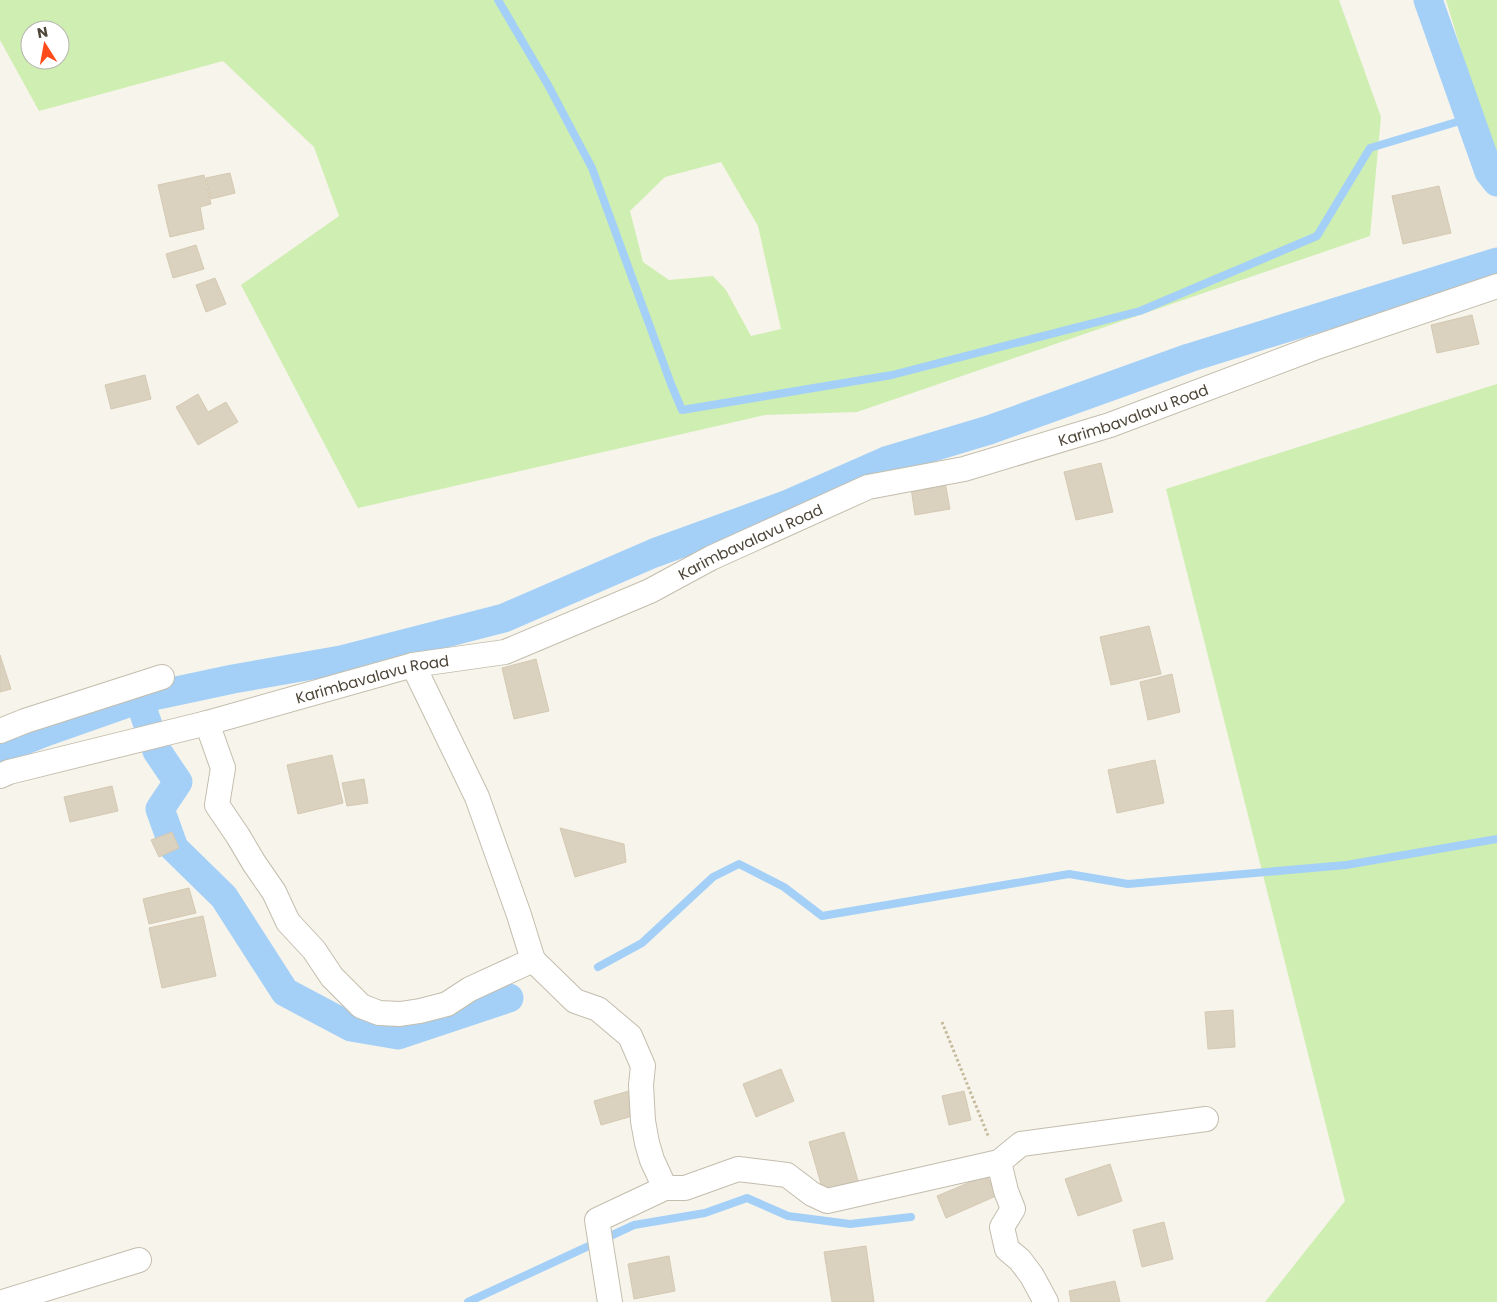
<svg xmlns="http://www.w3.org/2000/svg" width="1497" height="1302" font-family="Poppins,sans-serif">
	<rect width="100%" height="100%" fill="#f7f4eb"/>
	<g fill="#cfeeb1" fill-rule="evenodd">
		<path d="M 0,0 L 1339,0 L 1381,117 L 1370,236 L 857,412 L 765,415 L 358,508 L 241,285 L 339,216 L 314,147 L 223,61 L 39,111 L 0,40 ZM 30,30 L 60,30 L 60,60 L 30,60 ZM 721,162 L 758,226 L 781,329 L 751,336 L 726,290 L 713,276 L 669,280 L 643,262 L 630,211 L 665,177 Z"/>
		<polygon points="1446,0 1497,0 1497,151 1492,153"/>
		<polygon points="1497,384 1497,1302 1265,1302 1345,1201 1166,489"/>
	</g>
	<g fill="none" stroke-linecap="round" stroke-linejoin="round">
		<g stroke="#a4d0f7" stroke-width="8">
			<polyline points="498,0 548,85 592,168 671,384 682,410 892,375 1140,311 1317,236 1370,148 1470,118"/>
			<polyline points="598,967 642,943 713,877 739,864 784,887 822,916 1069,874 1128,884 1346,865 1497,839"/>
			<polyline points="468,1302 634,1225 705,1213 747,1198 788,1216 850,1224 911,1217"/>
		</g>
		<g stroke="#a4d0f7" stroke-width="29">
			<polyline points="1428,0 1489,172 1497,182"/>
			<polyline points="139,699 233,679 341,660 504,618 654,553 786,505 886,461 989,430 1189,358 1497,262"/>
			<polyline points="0,750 48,731 139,699 157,751 178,782 160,809 174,848 224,897 285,992 351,1027 398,1035 509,998"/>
		</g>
	</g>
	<g fill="#dad1bf" stroke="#d5c9b2">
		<polygon points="230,173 235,193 211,199 206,178"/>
		<polygon points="204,175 211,204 200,207 204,229 170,237 158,185"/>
		<polygon points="1439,186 1451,233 1403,244 1392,196"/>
		<polygon points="196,245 204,269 173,278 166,254"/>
		<polygon points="215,278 226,304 206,312 196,285"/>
		<polygon points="1472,315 1479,344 1437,353 1431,325"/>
		<polygon points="145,375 151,399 111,409 105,385"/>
		<polygon points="198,394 208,412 226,402 238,422 198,445 176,407"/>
		<polygon points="1101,463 1113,512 1076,520 1064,472"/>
		<polygon points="945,482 950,509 915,515 911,488"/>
		<polygon points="1149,626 1161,674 1111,685 1100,637"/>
		<polygon points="0,655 11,689 0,692"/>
		<polygon points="536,659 549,711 514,719 502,668"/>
		<polygon points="1172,674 1180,712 1148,720 1140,682"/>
		<polygon points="332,755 343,803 298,814 287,765"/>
		<polygon points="1155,760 1164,803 1117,813 1108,770"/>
		<polygon points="364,779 368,803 347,806 342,783"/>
		<polygon points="112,786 118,811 70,822 64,797"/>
		<polygon points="560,828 624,844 626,862 575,877"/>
		<polygon points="172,832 179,848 159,857 151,840"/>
		<polygon points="189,888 196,913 149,924 143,899"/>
		<polygon points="203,916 216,976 162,988 149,928"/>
		<polygon points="1233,1010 1235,1047 1208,1049 1205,1012"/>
		<polygon points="781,1069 794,1101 756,1117 743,1084"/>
		<polygon points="629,1091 636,1115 601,1125 594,1101"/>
		<polygon points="964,1091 971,1120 949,1125 942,1096"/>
		<polygon points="844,1132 858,1181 823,1191 809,1142"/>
		<polygon points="1110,1164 1122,1201 1078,1216 1065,1179"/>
		<polygon points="987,1175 996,1196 946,1218 937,1196"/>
		<polygon points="1164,1222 1173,1259 1142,1267 1133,1230"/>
		<polygon points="866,1246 874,1302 832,1302 824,1252"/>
		<polygon points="669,1256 675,1291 634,1299 628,1264"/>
		<polygon points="1115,1281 1120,1302 1071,1302 1069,1291"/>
	</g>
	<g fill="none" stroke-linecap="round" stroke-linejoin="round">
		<g stroke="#c3bdad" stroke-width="26">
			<g id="street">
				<polyline points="413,665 477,797 519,915 533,960"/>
				<polyline points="207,723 223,768 217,805 238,836 254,863 274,892 288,922 314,950 332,977 361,1006 379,1013 400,1014 420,1011 447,1004 470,989 533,960 575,1001 598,1009 630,1036 643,1066 641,1085 643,1121 647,1143 652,1160 665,1188 685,1188 738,1169 787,1175 812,1194 827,1201 999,1162 1021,1144 1206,1119"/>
				<polyline points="0,731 25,721 162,677"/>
				<path id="s1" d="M 0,776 L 9,772 L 207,723 L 413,665 L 505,652 L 650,591 L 711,558 L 868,487 L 964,469 L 1110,425 L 1314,348 L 1497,286"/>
				<polyline points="999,1162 1006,1191 1013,1209 1002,1227 1007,1249 1020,1260 1032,1276 1046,1302"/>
				<polyline points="3,1302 139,1260"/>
				<polyline points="610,1302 597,1220 665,1188"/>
			</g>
		</g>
		<polyline stroke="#c6ba9c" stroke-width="3" stroke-dasharray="2.5 2.5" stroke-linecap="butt" points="942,1022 989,1138"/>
		<use href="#street" stroke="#fff" stroke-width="24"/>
	</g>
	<g text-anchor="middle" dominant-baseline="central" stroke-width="4" stroke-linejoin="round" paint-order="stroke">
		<g font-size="15" fill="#4c4538" stroke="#fff">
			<text stroke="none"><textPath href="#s1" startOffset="1195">Karimbavalavu Road</textPath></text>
			<text stroke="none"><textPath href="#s1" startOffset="790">Karimbavalavu Road</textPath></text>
			<text stroke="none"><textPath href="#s1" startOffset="385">Karimbavalavu Road</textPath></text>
		</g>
	</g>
	<g transform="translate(45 45) rotate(349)"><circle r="24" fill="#ffffff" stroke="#b7b5af"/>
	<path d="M0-4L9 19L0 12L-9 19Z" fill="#ff4a1a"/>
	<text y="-8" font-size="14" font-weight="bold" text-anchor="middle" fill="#4c4538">N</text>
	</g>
</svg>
